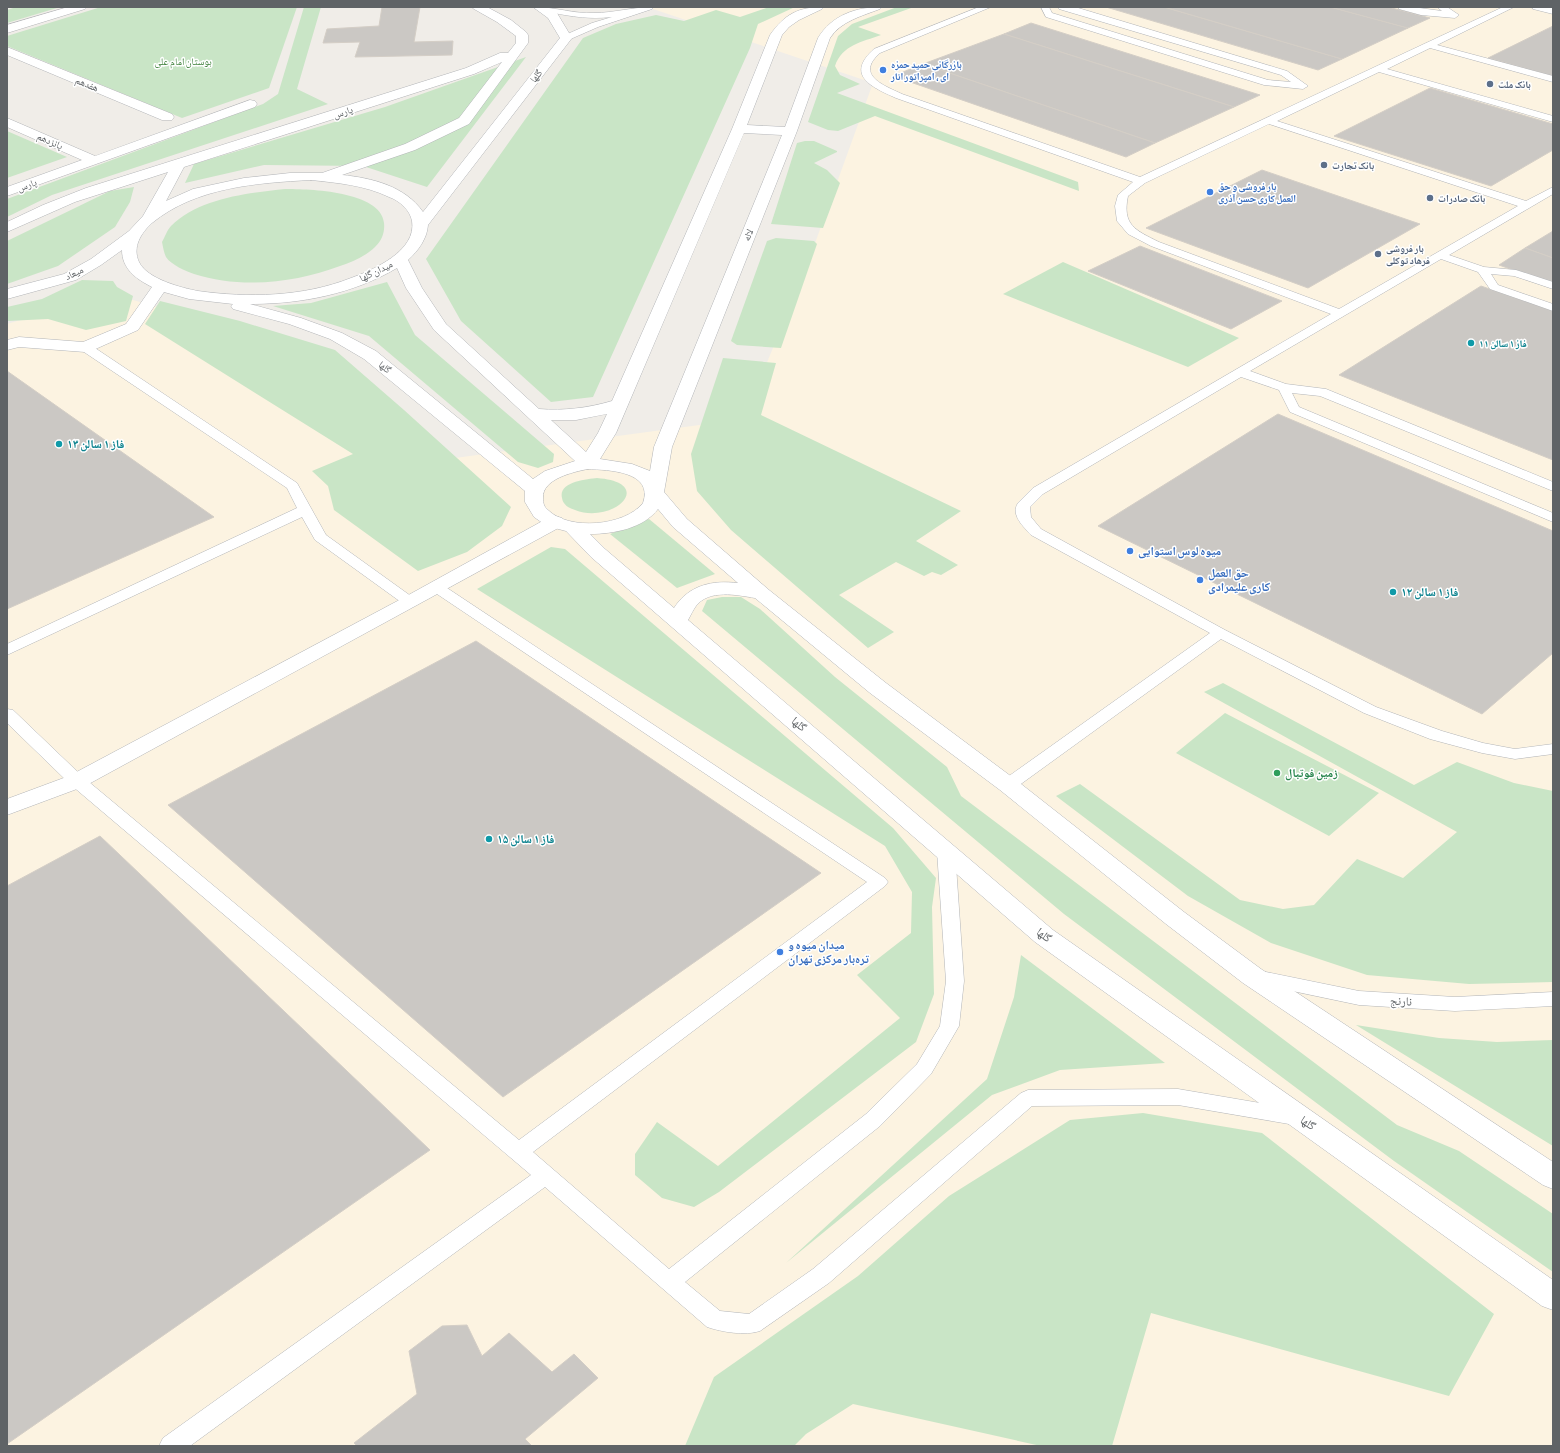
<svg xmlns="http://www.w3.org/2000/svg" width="1560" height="1453" font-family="'Asap Condensed','Noto Naskh Arabic',sans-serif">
	<rect width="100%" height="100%" fill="#f0ede8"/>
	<polygon fill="#fcf3e1" points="647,7 1553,7 1553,1446 7,1446 7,324 17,321 133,300 315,353 455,458 744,419 810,257 873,83"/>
	<g fill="#c9e5c6">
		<polygon points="16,7 55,7 57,8 7,23 7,10"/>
		<polygon points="101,7 297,7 269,88 182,118 7,46 7,36"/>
		<polygon points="304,7 321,7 297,89 328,104 52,195 7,217 7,199 263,104 278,94"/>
		<polygon points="769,7 795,7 758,24 750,48 593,397 551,402 461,321 426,259 583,38 616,24 656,15 684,21 716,10 740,17"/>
		<path d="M 897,7 L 914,7 L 858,27 L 881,35 C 862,42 842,45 835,66 L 840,75 L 860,84 L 837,93 L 1078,182 L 1079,191 L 875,116 L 838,131 L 828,130 L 808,122 L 838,36 L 852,24 Z"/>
		<polygon points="526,57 427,187 363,166 264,165 185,183 194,164 385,107"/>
		<polygon points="7,131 67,157 7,178"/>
		<polygon points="805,141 814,141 837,151 837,152 814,163 827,170 840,183 823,228 771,224 797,143"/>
		<polygon points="134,187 130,202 115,227 58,266 7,284 7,241 110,191"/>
		<path d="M 285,189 C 309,189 381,191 384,223 C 385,232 382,241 375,247 C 366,256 352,262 340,266 C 295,283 241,289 194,274 C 186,271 171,265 166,257 C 164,253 163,247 162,242 C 165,237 167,230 171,226 C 199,198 248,193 285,189 Z"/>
		<polygon points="776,238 814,241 817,244 781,348 737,345 731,341 767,241"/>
		<polygon points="1063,262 1239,338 1188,367 1003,294"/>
		<polygon points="82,280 113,281 117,287 133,296 126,321 86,330 48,319 7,321 7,307 42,299"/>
		<polygon points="387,282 415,335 554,454 553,462 538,468 518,462 369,336 273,306 311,303"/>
		<polygon points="160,301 240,321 335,350 404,410 511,507 502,526 467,552 418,571 334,510 328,486 312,471 353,454 145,324"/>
		<polygon points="723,358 776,363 761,415 961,511 916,541 958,565 941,575 932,572 924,576 896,562 839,595 894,632 868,648 731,530 697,491 691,454"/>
		<path d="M 597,478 C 658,483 612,525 575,510 C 569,508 563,505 562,498 C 558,482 587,479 597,478 Z"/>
		<polygon points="649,519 715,574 677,588 610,534"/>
		<polygon points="551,547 565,549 893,828 936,878 932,907 934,994 916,1042 719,1192 694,1207 662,1198 635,1175 635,1154 657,1122 718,1166 900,1018 857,975 911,933 912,892 885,846 477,589"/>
		<polygon points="722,597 741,597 760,609 835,677 947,767 961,796 1397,1125 1459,1151 1553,1214 1553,1272 1394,1161 1064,914 702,611 707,600"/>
		<polygon points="1223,683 1414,785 1457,762 1514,783 1553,791 1553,982 1469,984 1367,975 1271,943 1188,896 1056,796 1080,784 1240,900 1283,909 1314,905 1357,859 1403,878 1457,832 1204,692"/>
		<polygon points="1225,713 1379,793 1329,836 1176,753"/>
		<polygon points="1021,955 1165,1063 1060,1070 992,1095 786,1263 987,1079 1014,997"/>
		<polygon points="1356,1025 1439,1038 1497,1042 1553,1040 1553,1146"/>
		<polygon points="1143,1113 1262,1133 1494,1314 1449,1396 1151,1313 1112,1446 1041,1446 853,1404 806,1434 794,1446 685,1446 714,1377 858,1276 949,1196 1070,1120"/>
	</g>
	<g fill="#cbc8c4" stroke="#d4cec6">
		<polygon points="382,7 420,7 414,42 453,41 452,55 355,57 360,42 323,43 327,29 379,26"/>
		<polygon points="1106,7 1164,7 1342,59 1318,70"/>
		<polygon points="1164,7 1330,7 1408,28 1342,59"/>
		<polygon points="1330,7 1388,7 1430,18 1408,28"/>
		<polygon points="1031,23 1260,95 1234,107 1004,34"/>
		<polygon points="1553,26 1553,76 1488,58"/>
		<polygon points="1004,34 1234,107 1155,143 923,64"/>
		<polygon points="923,64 1155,143 1126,157 893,76"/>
		<polygon points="1430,88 1553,124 1553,150 1491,186 1334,136"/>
		<polygon points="1262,170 1420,224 1308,288 1146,228"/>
		<polygon points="1553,231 1553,258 1525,248"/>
		<polygon points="1140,246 1282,301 1231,329 1088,271"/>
		<polygon points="1525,248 1553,258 1553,284 1499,265"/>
		<polygon points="1481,286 1553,311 1553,460 1339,375"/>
		<polygon points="7,371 214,517 7,609"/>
		<polygon points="1278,414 1553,531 1553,653 1482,714 1098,526"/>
		<polygon points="476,641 821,873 503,1097 168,805"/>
		<polygon points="100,836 430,1150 7,1444 7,886"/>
		<polygon points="467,1325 482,1356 509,1333 552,1372 574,1354 598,1378 525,1439 532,1446 357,1446 354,1443 417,1394 409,1351 442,1326"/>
	</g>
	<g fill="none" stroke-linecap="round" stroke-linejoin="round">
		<g stroke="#b3b5b8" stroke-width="1">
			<g id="service">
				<path d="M 535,7 C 555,7 574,14 594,13 C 614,13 633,7 653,7 L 652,9 L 598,27 L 566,41 L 562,38 L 563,36 L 592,23 L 612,17 C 584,20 563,15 536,9 Z"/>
				<path d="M 979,7 L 991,7 L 880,53 C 855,75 883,85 902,94 L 1140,177 L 1503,7 L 1514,7 L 1437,45 L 1553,76 L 1553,82 L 1430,48 L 1387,69 L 1553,116 L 1553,122 L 1379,72 L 1277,121 L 1526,201 L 1553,187 L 1553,194 L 1449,255 L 1484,267 L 1516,270 L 1553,282 L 1553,289 L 1514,276 L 1491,274 L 1498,285 L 1553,304 L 1553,311 L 1490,289 L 1478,272 L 1441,259 L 1250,371 L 1286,384 L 1326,389 L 1553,482 L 1553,491 L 1320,396 L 1292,393 L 1299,407 L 1553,513 L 1553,522 L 1290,412 L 1279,390 L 1241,377 L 1043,494 L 1030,507 L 1031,517 L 1041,529 L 1225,630 L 1376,707 L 1442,731 L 1483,743 L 1515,749 L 1553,744 L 1553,754 L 1515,759 L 1482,753 L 1430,739 L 1364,713 L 1221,639 L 1014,789 L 1008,790 L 1002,789 L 1000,785 L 1002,781 L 1210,633 L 1031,535 C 1024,527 1010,515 1018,503 L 1033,488 L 1331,314 L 1151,246 L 1128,234 L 1117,221 L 1115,206 L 1118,195 L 1133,182 L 896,98 C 871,87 845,75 874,49 ZM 1269,124 L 1518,206 L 1339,309 L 1159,242 C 1135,230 1122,225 1128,196 L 1145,183 Z"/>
				<polygon points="1041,7 1049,7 1052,13 1268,80 1291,82 1281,75 1059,9 1058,7 1075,7 1287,71 1308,86 1303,89 1264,85 1046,17"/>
				<polygon points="1398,7 1412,7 1442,11 1437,7 1447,7 1459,15 1455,18 1421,15 1399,9"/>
				<polygon points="1532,7 1553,8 1553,14 1533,9"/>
				<polygon points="85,343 89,344 297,483 326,535 415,599 417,602 415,605 410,606 405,605 315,540 302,517 7,655 7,644 297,508 287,488 81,350 79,347 81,344"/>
				<path d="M 436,583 L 441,584 L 885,878 L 888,882 L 885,886 L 533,1152 L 669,1269 L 866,1114 L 917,1064 L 940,1026 L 946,981 L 937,851 L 940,847 L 946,845 L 952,847 L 955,851 L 964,981 L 959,1026 L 931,1074 L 880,1126 L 685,1282 L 720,1311 L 749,1314 L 813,1269 L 1021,1093 L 1028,1090 L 1178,1089 L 1295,1109 L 1302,1111 L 1305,1117 L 1302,1123 L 1295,1125 L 1178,1105 L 1032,1106 L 829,1283 L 760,1331 C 745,1336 722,1332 707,1327 L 545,1187 L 190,1446 L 159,1446 L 163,1438 L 531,1175 L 71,785 L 7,723 L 7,709 L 13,710 L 83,777 L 519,1140 L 867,882 L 431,590 L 429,587 L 431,584 Z"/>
				<polygon points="1261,971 1359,991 1455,997 1553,992 1553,1006 1455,1011 1359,1005 1254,983 1252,978 1254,973"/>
			</g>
		</g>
		<g stroke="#b3b5b8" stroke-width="1">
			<g id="minor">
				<polygon points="7,47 172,114 174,117 172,120 162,120 7,55"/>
				<polygon points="250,100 255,101 257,104 255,107 7,196 7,187 82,160 7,127 7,118 95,156"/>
				<polygon points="555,516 562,518 565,522 562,526 85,786 7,815 7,799 69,776 403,598 548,518"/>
			</g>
		</g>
		<g stroke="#b3b5b8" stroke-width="1">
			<g id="tertiary">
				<polygon points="68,7 87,7 85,9 7,33 7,25"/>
				<path d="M 472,7 L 487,7 L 511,20 L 526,32 L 528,35 L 528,43 L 469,124 L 415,150 L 342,175 C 372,178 405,186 423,212 L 560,38 L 548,18 L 533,7 L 547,7 L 557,13 L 572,38 L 428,225 C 427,239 418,251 408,260 L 422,288 L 446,324 L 539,409 C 564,411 588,408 612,401 L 732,129 L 770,35 C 785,14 798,7 824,7 L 822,9 L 799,20 L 789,27 L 782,35 L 747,125 L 785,127 L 818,38 C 832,15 856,7 882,7 L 880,9 C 862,16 841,21 830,38 L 797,131 L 672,447 L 664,492 L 687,519 L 769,590 L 886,683 L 1016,780 L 1184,912 L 1261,969 L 1553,1162 L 1553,1189 L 1543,1185 L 1243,983 L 1166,924 L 1000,790 L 870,693 L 755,598 C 737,595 709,589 696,606 C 693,610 691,615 688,620 L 1053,930 L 1553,1280 L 1553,1310 L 1542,1306 L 1035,942 L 591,557 L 566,531 L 547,526 L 534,517 L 525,502 L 525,491 L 364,359 L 330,339 L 289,324 L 233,309 L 231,306 L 233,304 L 189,299 L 164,292 L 138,330 L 91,351 L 85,352 L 19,347 L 7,350 L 7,340 L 19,337 L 83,342 L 126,324 L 152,287 C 136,279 122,269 122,250 L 101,265 L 76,280 L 7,299 L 7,289 L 64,274 L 91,259 L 129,231 L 143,216 L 168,172 L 75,202 L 7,232 L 7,222 L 43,205 L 86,188 L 466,68 L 500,53 L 508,53 L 516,43 L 516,36 L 497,22 L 474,9 ZM 502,62 L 459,118 L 405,144 L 322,173 L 290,173 L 244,178 L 193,189 L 166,201 L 184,167 L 474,74 ZM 744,133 L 782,135 L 654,447 L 650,471 L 632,464 L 600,459 L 616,433 ZM 311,180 C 338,183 364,185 389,197 C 400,201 410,210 412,221 C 417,251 373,270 351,278 C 303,297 248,298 198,291 C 182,288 147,279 139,262 C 132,247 141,233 152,223 C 196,187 257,183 311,180 ZM 397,268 L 406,288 L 434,330 L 575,461 L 545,471 L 533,479 L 376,351 L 342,333 L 301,318 L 250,304 C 301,304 353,294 397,268 ZM 607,414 L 598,433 L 586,452 L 551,420 L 576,420 ZM 588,469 C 608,470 654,471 643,503 C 625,526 569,531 548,510 C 544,507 543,503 543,498 C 542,479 573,472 588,469 ZM 658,509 L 673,527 L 738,583 C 712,580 689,585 674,608 L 605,549 L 590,534 C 614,534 644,528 658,509 Z"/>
			</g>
		</g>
		<use href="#service" fill="#fff" fill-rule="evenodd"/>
		<use href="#minor" fill="#fff" fill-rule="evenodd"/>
		<use href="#tertiary" fill="#fff" fill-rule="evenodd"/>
	</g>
	<g fill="#3f7fe0" stroke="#fff" stroke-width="1.5">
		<circle cx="883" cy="70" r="4"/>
		<circle cx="1210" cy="192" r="4"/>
		<circle cx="1130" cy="551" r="4"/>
		<circle cx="1200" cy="580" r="4"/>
		<circle cx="780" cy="952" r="4"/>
	</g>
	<g fill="#5c6f8a" stroke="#fff" stroke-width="1.5">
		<circle cx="1490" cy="84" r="4"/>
		<circle cx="1324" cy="165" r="4"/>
		<circle cx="1430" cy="198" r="4"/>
		<circle cx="1378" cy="254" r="4"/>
	</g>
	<g fill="#0f9aa8" stroke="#fff" stroke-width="1.5">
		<circle cx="1471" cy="343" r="4"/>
		<circle cx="59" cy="444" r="4"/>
		<circle cx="1393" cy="592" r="4"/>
		<circle cx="489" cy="839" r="4"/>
	</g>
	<circle fill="#2e9e5b" stroke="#fff" stroke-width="1.5" cx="1277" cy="773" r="4"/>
	<g text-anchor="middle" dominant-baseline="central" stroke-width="3" stroke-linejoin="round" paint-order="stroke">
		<g font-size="10" fill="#3f803c" stroke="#fff">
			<text x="183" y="61">بوستان امام علی</text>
		</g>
		<g font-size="10" font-weight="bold" fill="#366cbe" stroke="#fff" text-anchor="start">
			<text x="891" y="64">بازرگانی حمید حمزه<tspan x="891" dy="12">ای ، امپراتور انار</tspan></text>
			<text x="1218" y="186">بار فروشی و حق<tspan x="1218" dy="12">العمل کاری حسن آذری</tspan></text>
		</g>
		<g font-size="10" fill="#5f6366" stroke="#fff">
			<text transform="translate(536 76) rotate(-52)">گلها</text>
			<text transform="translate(87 84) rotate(22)">هفدهم</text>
			<text transform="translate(343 112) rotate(-18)">پارس</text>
			<text transform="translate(50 141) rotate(24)">پانزدهم</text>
			<text transform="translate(27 185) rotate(-20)">پارس</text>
			<text transform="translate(748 235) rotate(-68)">لاله</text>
			<text transform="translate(376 271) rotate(-26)">میدان گلها</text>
			<text transform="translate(74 273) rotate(-25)">میعاد</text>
			<text transform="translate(385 367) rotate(39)">گلها</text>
		</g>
		<g font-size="10" font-weight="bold" fill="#4e5e75" stroke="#fff" text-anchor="start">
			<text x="1498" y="84">بانک ملت</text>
			<text x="1332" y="165">بانک تجارت</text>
			<text x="1438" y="198">بانک صادرات</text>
			<text x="1386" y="248">بار فروشی<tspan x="1386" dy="12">فرهاد توکلی</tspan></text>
		</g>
		<g font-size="10" font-weight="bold" fill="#0d838f" stroke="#fff" text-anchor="start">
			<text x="1479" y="343">فاز ۱ سالن ۱۱</text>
		</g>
		<g font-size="12" font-weight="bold" fill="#0d838f" stroke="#fff" text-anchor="start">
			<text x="67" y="444">فاز ۱ سالن ۱۳</text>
			<text x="1401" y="592">فاز ۱ سالن ۱۲</text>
			<text x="497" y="839">فاز ۱ سالن ۱۵</text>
		</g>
		<g font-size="12" font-weight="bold" fill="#366cbe" stroke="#fff" text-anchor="start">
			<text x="1138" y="551">میوه لوس استوایی</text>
			<text x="1208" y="573">حق العمل<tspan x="1208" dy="14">کاری علیمرادی</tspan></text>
			<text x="788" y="945">میدان میوه و<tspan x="788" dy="14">تره‌بار مرکزی تهران</tspan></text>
		</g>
		<g font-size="12" fill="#5f6366" stroke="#fff">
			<text transform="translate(799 724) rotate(41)">گلها</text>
			<text transform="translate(1044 935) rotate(38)">گلها</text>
			<text transform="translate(1401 1001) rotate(3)">نارنج</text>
			<text transform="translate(1308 1123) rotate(35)">گلها</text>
		</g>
		<g font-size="12" font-weight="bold" fill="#27864d" stroke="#fff" text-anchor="start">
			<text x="1285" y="773">زمین فوتبال</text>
		</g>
	</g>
	<rect width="1560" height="1453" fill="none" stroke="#5f6366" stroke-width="16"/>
</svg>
